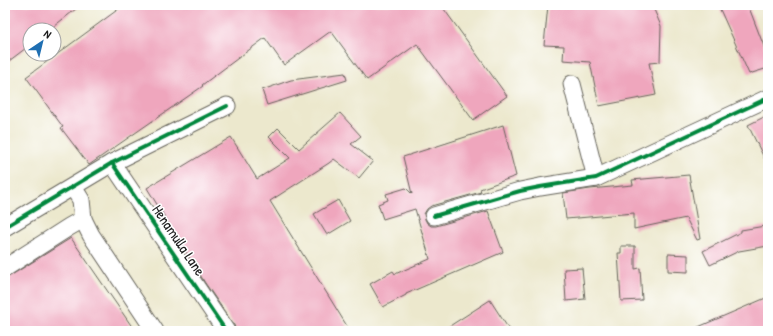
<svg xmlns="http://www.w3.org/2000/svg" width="773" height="336" font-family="'Patrick Hand',sans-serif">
	<rect width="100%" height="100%" fill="#fff"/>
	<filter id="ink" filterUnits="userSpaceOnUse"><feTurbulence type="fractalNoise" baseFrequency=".025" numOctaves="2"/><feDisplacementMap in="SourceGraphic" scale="8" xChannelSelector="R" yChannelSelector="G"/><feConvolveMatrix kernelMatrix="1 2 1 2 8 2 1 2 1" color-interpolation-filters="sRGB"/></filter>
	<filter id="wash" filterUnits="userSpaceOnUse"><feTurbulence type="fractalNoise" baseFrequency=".012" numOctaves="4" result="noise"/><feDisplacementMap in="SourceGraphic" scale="16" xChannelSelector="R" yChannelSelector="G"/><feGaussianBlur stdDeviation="0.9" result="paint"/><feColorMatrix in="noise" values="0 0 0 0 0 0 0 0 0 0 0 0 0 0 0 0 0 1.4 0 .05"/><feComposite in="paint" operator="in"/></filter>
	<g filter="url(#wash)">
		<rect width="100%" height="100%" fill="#ece8cd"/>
		<g id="blocks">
			<g fill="#efa6bd">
				<polygon points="5,5 81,5 49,30 30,30 30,45 5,64"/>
				<polygon points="124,5 441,5 507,96 473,120 417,44 367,80 331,31 284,65 265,38 202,85 203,86 89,165 61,128 63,127 26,77"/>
				<polygon points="548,5 652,5 661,26 660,62 649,63 656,95 599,106 590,62 563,60 564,46 544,45"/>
				<polygon points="718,5 748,5 768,57 768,68 749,74"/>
				<polygon points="345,73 347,80 267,105 262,90 291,80"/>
				<polygon points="340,113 361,136 351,144 373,161 359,178 334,159 329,163 270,201 350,331 236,331 234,325 205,283 147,188 231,137 257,179 290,158 269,137 278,128 299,149"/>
				<polygon points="768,115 768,166 748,125"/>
				<polygon points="503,125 516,176 480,189 481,192 431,206 427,209 424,214 425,219 427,223 431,226 436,226 488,211 503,252 406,294 406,295 383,307 370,284 393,271 395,274 430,259 415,209 383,219 378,204 388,200 386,194 406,188 412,194 403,157"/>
				<polygon points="689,175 700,239 697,240 686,218 634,229 634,213 566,219 563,193 590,189 633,185 632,180"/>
				<polygon points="338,200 350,221 327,235 314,214"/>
				<polygon points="765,226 768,241 768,246 739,251 710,265 703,251 741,232 741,230"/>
				<polygon points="71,238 135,331 5,331 5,278 10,276"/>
				<polygon points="621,246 635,246 635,269 640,268 642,300 621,301 618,253 621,253"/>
				<polygon points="668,254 688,255 688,272 668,271"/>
				<polygon points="582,268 585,299 566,301 564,269"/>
				<polygon points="768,297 768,331 689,331"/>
				<polygon points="490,300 510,331 442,331"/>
			</g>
		</g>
	</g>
	<g filter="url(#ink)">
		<use href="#blocks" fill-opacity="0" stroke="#65635a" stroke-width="1"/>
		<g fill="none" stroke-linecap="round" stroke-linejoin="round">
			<g stroke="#65635a" stroke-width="19">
				<g id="street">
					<polyline points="572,84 596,178"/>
					<polyline points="112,163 226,331"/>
					<polyline points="73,187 81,200 83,219 91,235 155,331"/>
					<polyline points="434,216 520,191 540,187 596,178 768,98"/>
					<polyline points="5,227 112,163 227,106"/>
					<polyline points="5,268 69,227 83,219"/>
				</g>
			</g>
			<use href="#street" stroke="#fff" stroke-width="17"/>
			<g stroke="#fff" stroke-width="6">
				<g id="cycleway">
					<polyline points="112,163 226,331"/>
					<polyline points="434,216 520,191 540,187 596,178 768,98"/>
					<polyline points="5,227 112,163 227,106"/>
				</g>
			</g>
			<use href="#cycleway" stroke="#00873e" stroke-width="4"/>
		</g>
	</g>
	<g text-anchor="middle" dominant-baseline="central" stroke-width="3" stroke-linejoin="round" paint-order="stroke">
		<g font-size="15" fill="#1c1c1c" stroke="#fff">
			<text transform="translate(179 240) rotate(56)">Henamulla Lane</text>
		</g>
	</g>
	<rect width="773" height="336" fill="none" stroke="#fff" stroke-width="20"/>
	<g transform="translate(42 42) rotate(35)"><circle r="19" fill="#ffffff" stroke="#a4a4a4"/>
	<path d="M0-3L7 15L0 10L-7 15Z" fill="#1f6fb2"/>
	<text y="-6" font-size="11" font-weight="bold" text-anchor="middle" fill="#1c1c1c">N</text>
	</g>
</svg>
